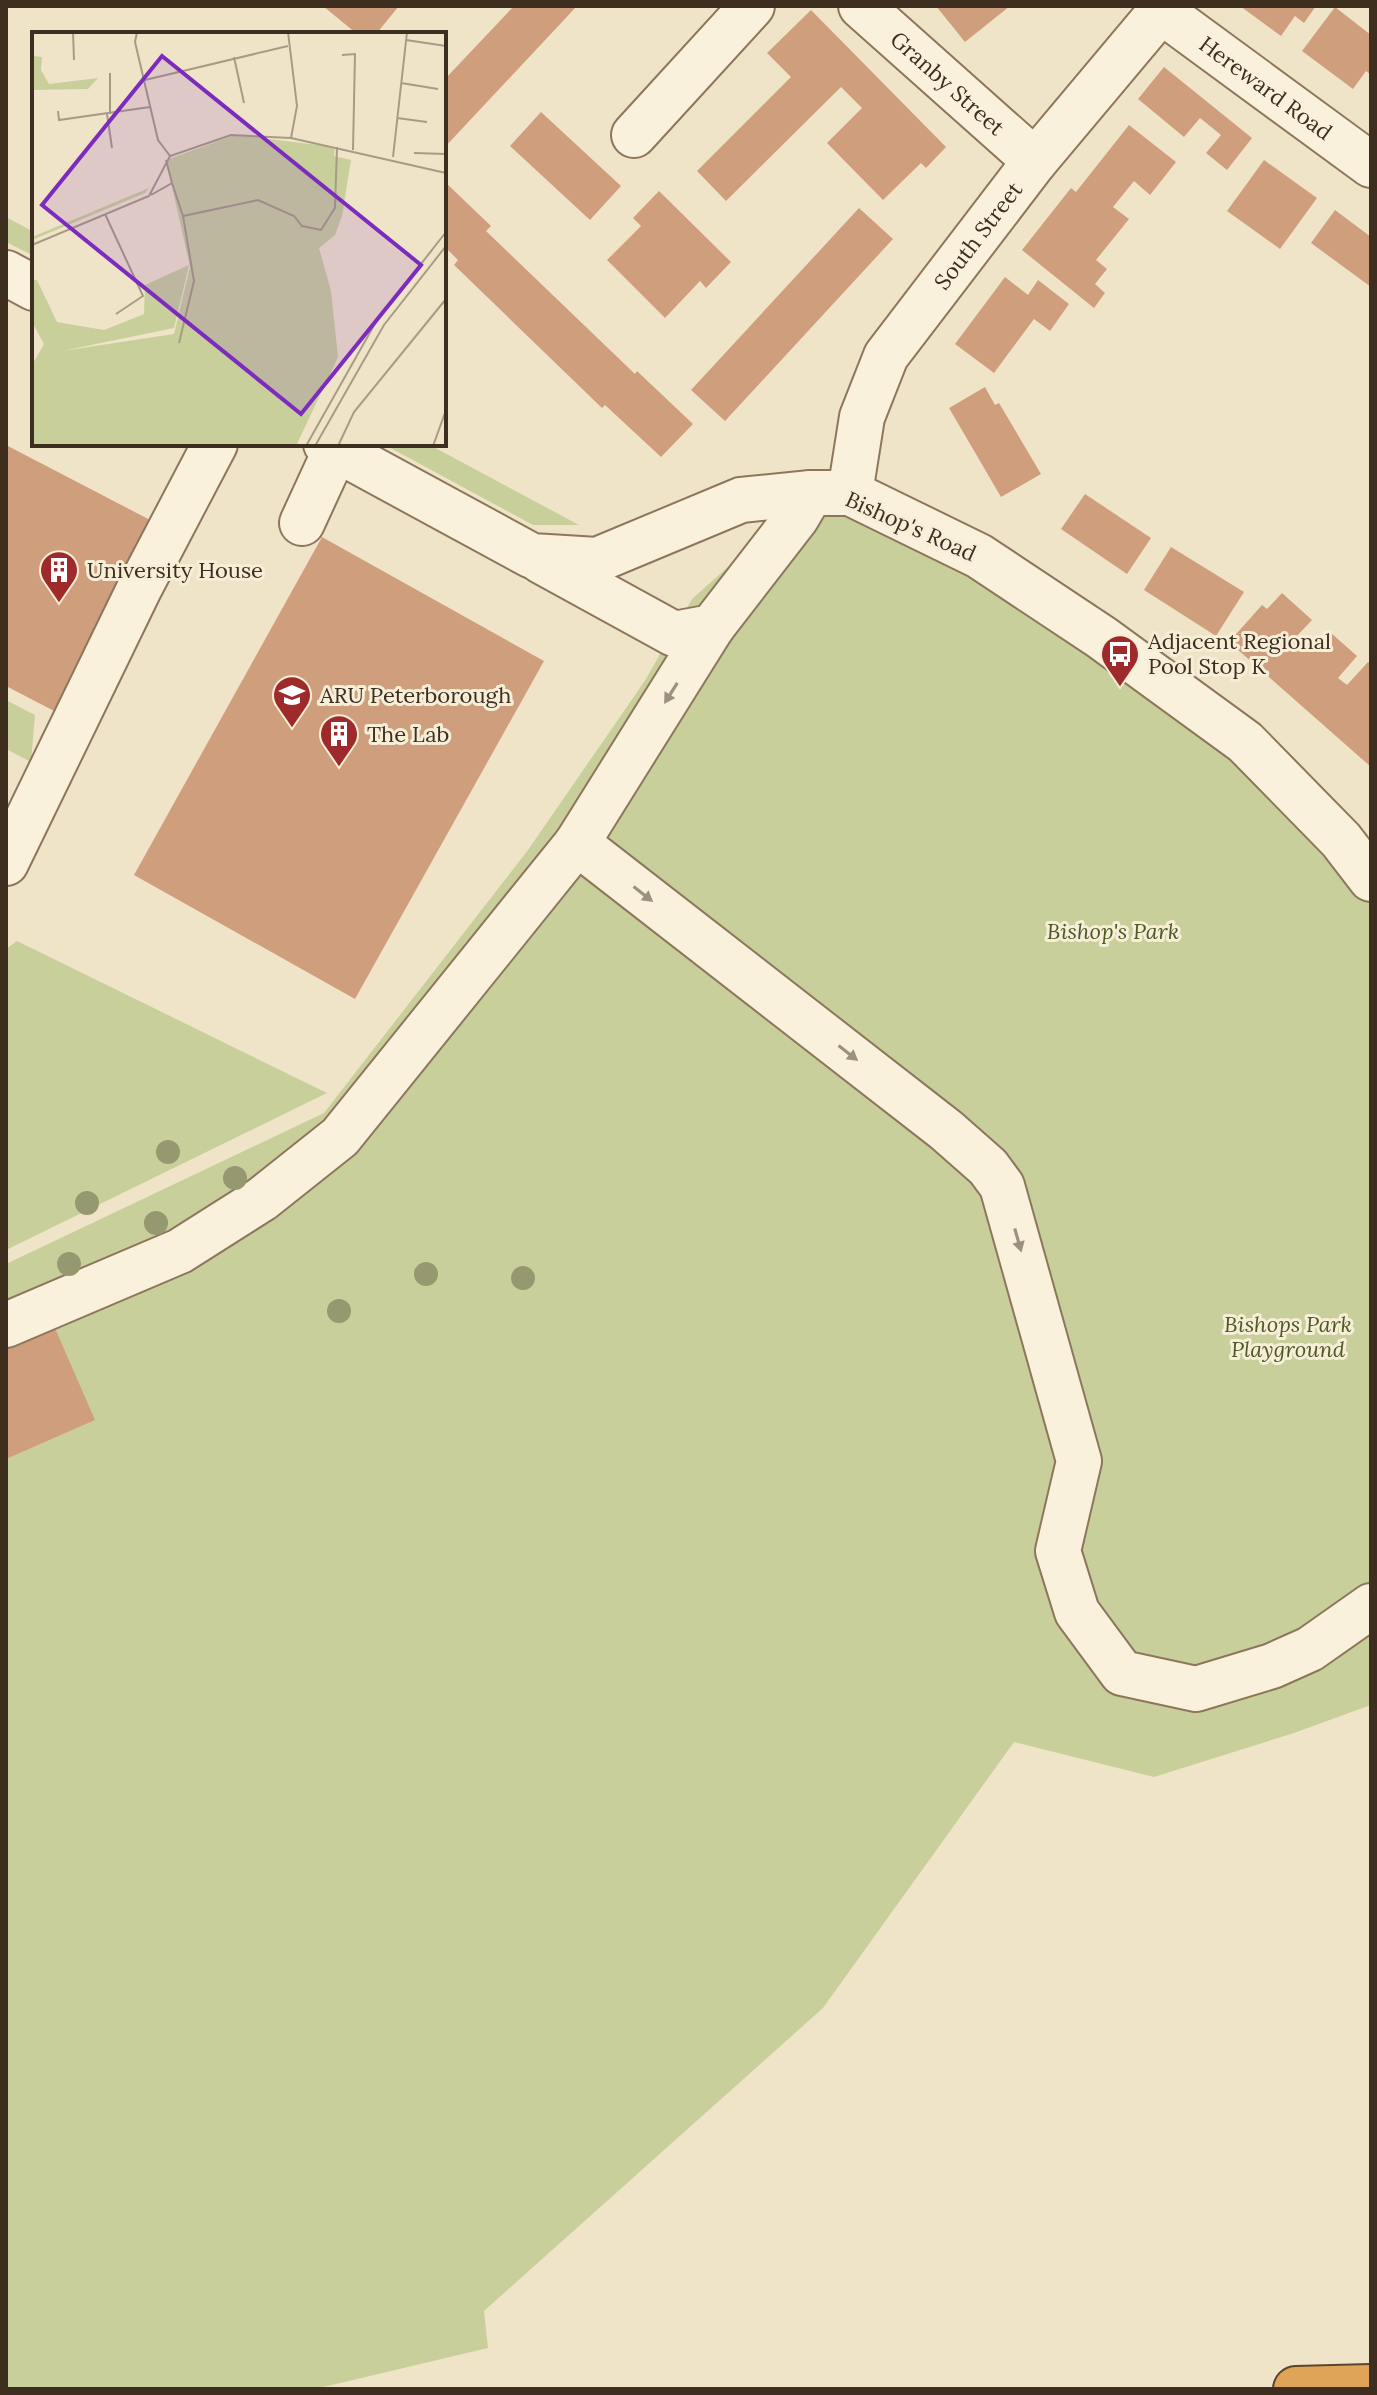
<svg xmlns="http://www.w3.org/2000/svg" width="1377" height="2395" font-family="Lora,serif">
	<rect width="100%" height="100%" fill="#f0e4c8"/>
	<g fill="#c9cf9b">
		<polygon points="6,217 34,232 34,256 6,242"/>
		<polygon points="383,444 428,444 579,525 533,525"/>
		<polygon points="811,493 1056,607 1371,879 1371,1705 1294,1733 1154,1777 1014,1742 823,2008 484,2311 488,2348 315,2389 6,2389 6,1264 324,1113 528,850 644,682 692,599"/>
		<polygon points="6,700 35,715 31,762 6,749"/>
		<polygon points="17,941 327,1093 6,1250 6,949"/>
	</g>
	<g fill="#cf9f7d">
		<polygon points="323,6 399,6 376,34 357,34"/>
		<polygon points="514,6 577,6 444,148 444,80"/>
		<polygon points="936,6 1010,6 965,42"/>
		<polygon points="1240,6 1316,6 1304,23 1295,16 1281,36"/>
		<polygon points="1335,7 1371,35 1371,75 1366,71 1353,89 1302,51"/>
		<polygon points="811,10 946,147 926,168 921,163 883,200 827,143 862,108 841,87 726,201 697,171 791,77 767,53"/>
		<polygon points="1164,67 1252,138 1227,170 1206,153 1221,135 1200,118 1184,137 1138,99"/>
		<polygon points="541,112 621,186 590,220 510,146"/>
		<polygon points="1129,125 1176,162 1150,195 1134,181 1113,207 1129,219 1096,260 1107,269 1095,284 1105,293 1094,308 1022,250 1071,188 1076,192"/>
		<polygon points="1264,160 1317,198 1280,249 1227,211"/>
		<polygon points="444,181 491,226 486,231 635,374 637,371 693,424 661,457 605,405 602,408 454,265 458,260 444,246"/>
		<polygon points="659,191 731,262 706,288 700,281 665,318 607,260 641,226 633,218"/>
		<polygon points="859,208 893,239 725,421 691,390"/>
		<polygon points="1335,210 1371,237 1371,287 1311,243"/>
		<polygon points="1005,277 1028,295 1038,280 1069,304 1050,331 1034,319 994,373 955,344"/>
		<polygon points="985,387 995,405 999,403 1041,474 1001,497 949,408"/>
		<polygon points="6,445 154,522 56,712 6,686"/>
		<polygon points="1085,494 1151,538 1127,574 1061,529"/>
		<polygon points="322,537 544,661 355,999 134,875"/>
		<polygon points="1171,547 1244,592 1216,636 1144,590"/>
		<polygon points="1282,593 1312,620 1296,637 1314,652 1331,633 1357,656 1338,678 1347,685 1368,662 1371,664 1371,767 1229,642 1262,605 1267,609"/>
		<polygon points="54,1326 95,1420 6,1459 6,1347"/>
	</g>
	<g fill="none" stroke-linecap="round" stroke-linejoin="round">
		<g stroke="#8d765c" stroke-width="48">
			<g id="minor">
				<path id="s1" d="M 861,6 L 1035,161"/>
				<path id="s2" d="M 1161,11 L 1371,165"/>
				<polyline points="634,135 752,6"/>
				<polyline points="6,273 34,288"/>
				<polyline points="326,444 532,556 597,560 741,500 811,493 850,493 979,556 1101,637 1245,742 1341,840 1371,879"/>
				<path id="s3" d="M 850,493 L 862,417 L 886,356 L 1035,161 L 1165,6"/>
				<polyline points="302,523 336,449"/>
				<polyline points="541,561 674,634 712,627 797,517 811,493"/>
				<polyline points="712,627 577,843 946,1130 988,1167 1002,1186 1079,1461 1058,1551 1077,1612 1122,1673 1196,1689 1272,1666 1310,1649 1371,1606"/>
				<polyline points="6,863 140,587 215,444"/>
				<polyline points="6,1325 180,1251 262,1199 340,1137 577,843"/>
			</g>
		</g>
		<g stroke="#5b4430" stroke-width="48">
			<polyline id="highway" points="1296,2389 1371,2387"/>
		</g>
		<use href="#minor" stroke="#faf1dc" stroke-width="44"/>
		<use href="#highway" stroke="#e0a458" stroke-width="44"/>
	</g>
	<g fill="#96986f">
		<circle cx="168" cy="1152" r="12"/>
		<circle cx="235" cy="1178" r="12"/>
		<circle cx="87" cy="1203" r="12"/>
		<circle cx="156" cy="1223" r="12"/>
		<circle cx="69" cy="1264" r="12"/>
		<circle cx="426" cy="1274" r="12"/>
		<circle cx="523" cy="1278" r="12"/>
		<circle cx="339" cy="1311" r="12"/>
	</g>
	<defs><path id="oneway-solid" d="M-6-.8H1V-3.2L6.5 0L1 3.2V.8H-6Z" transform="scale(2)"/></defs>
	<g fill="#9c907e">
		<use href="#oneway-solid" transform="translate(671 693) rotate(122)"/>
		<use href="#oneway-solid" transform="translate(643 894) rotate(38)"/>
		<use href="#oneway-solid" transform="translate(848 1053) rotate(38)"/>
		<use href="#oneway-solid" transform="translate(1018 1240) rotate(74)"/>
	</g>
	<defs>
		<g id="building-pin" transform="scale(2)"><path d="M0 17L-7.5 6A9.5 9.5 0 1 1 7.5 6Z" fill="#9e2a2b" stroke="#f7eed8"/><path d="M-4-6H4V6H1V3H-1V6H-4ZM-2.5-4.3h1.7v1.8h-1.7ZM.8-4.3h1.7v1.8H.8ZM-2.5-1h1.7V.8h-1.7ZM.8-1h1.7V.8H.8Z" fill="#fff"/></g>
		<g id="bus-pin" transform="scale(2)"><path d="M0 17L-7.5 6A9.5 9.5 0 1 1 7.5 6Z" fill="#9e2a2b" stroke="#f7eed8"/><path d="M-5-6H5V4H4V6H2V4H-2V6H-4V4H-5ZM-3.5-4V0h7V-4ZM-3.5 1.2v1.5H-2V1.2ZM2 1.2v1.5H3.5V1.2Z" fill="#fff"/></g>
		<g id="university-pin" transform="scale(2)"><path d="M0 17L-7.5 6A9.5 9.5 0 1 1 7.5 6Z" fill="#9e2a2b" stroke="#f7eed8"/><path d="M0-5L7-2L0 1L-7-2ZM-4 1L0 2.5L4 1V4Q0 6-4 4Z" fill="#fff"/></g>
	</defs>
	<g fill-rule="evenodd">
		<use href="#building-pin" x="59" y="570"/>
		<use href="#bus-pin" x="1120" y="654"/>
		<use href="#university-pin" x="292" y="695"/>
		<use href="#building-pin" x="339" y="734"/>
	</g>
	<g text-anchor="middle" dominant-baseline="central" stroke-width="6" stroke-linejoin="round" paint-order="stroke">
		<g font-size="22" fill="#3d2e20" stroke="#f7eed8">
			<text stroke="none"><textPath href="#s1" startOffset="116">Granby Street</textPath></text>
			<text stroke="none"><textPath href="#s2" startOffset="130">Hereward Road</textPath></text>
			<text stroke="none"><textPath href="#s3" startOffset="294">South Street</textPath></text>
			<text transform="translate(911 526) rotate(24)">Bishop's Road</text>
		</g>
		<g font-size="22" fill="#3d2e20" stroke="#f7eed8" text-anchor="start">
			<text x="87" y="570">University House</text>
			<text x="1148" y="641">Adjacent Regional<tspan x="1148" dy="25">Pool Stop K</tspan></text>
			<text x="320" y="695">ARU Peterborough</text>
			<text x="367" y="734">The Lab</text>
		</g>
		<g font-size="22" font-style="italic" fill="#4d5a26" stroke="#f7eed8">
			<text x="1113" y="931">Bishop's Park</text>
			<text x="1288" y="1324">Bishops Park<tspan x="1288" dy="25">Playground</tspan></text>
		</g>
	</g>
	<g transform="translate(32 32)">
		<rect width="414" height="414" fill="#f0e4c8"/>
		<path d="M 2,24 L 10,25 L 9,38 L 17,52 L 66,46 L 56,57 L 0,58 ZM 203,103 L 303,115 L 302,124 L 319,128 L 310,184 L 303,203 L 287,216 L 299,259 L 306,325 L 264,414 L 0,414 L 0,333 L 12,312 L 0,290 L 0,248 L 5,248 L 25,290 L 72,298 L 112,282 L 113,253 L 157,233 L 142,296 L 30,319 L 142,302 L 158,235 L 134,128 ZM 117,156 L 113,161 L 0,208 L 0,205 Z" fill="#c9cf9b"/>
		<path fill="none" stroke="#a89b85" stroke-width="2" d="M 41,0 L 42,28M 105,0 L 103,10 L 126,108 L 138,124M 256,0 L 265,74 L 259,106M 374,8 L 414,14M 310,23 L 323,22 L 321,118M 202,25 L 212,71M 78,41 L 78,82M 113,48 L 256,14M 369,51 L 406,57M 26,79 L 27,88 L 118,75M 75,82 L 80,116M 365,86 L 395,90M 382,121 L 414,122M 361,125 L 375,0M 140,151 L 151,184 L 226,168 L 262,184 L 270,194 L 289,198 L 303,176 L 305,115M 119,163 L 140,151 L 134,128M 73,182 L 111,264 L 84,282M 0,213 L 117,164 L 138,124 L 199,103 L 259,106 L 414,141M 147,311 L 162,249 L 151,184M 274,414 L 345,288 L 414,200M 283,414 L 352,293 L 414,214M 306,414 L 322,380 L 414,267M 401,414 L 414,378"/>
		<path fill="#7b2cbf" fill-opacity="0.15" stroke="#7b2cbf" stroke-width="4" d="M 130,24 L 389,233 L 269,382 L 10,173 Z"/>
		<rect width="414" height="414" fill="none" stroke="#3d2e20" stroke-width="4"/>
	</g>
	<rect width="1377" height="2395" fill="none" stroke="#3d2e20" stroke-width="16"/>
</svg>
